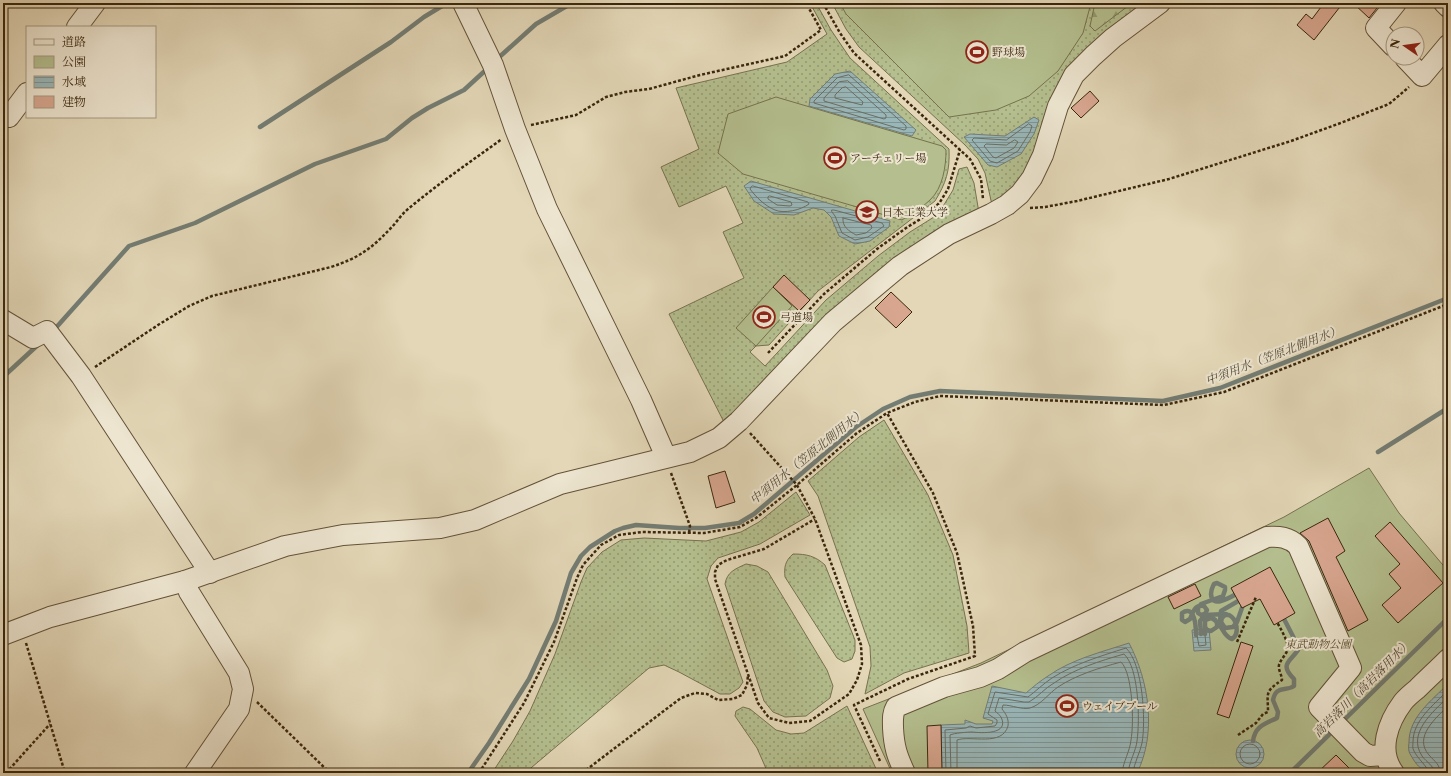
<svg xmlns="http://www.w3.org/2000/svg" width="1451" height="776" font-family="'Libre Caslon Text','Noto Serif JP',serif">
	<defs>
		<pattern id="grass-dots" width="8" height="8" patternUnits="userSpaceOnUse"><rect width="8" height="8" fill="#b4be8e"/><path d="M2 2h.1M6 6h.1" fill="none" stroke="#939a72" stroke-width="1.8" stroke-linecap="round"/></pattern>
		<pattern id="forest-firs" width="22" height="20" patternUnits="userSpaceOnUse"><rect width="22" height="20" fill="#b4be8e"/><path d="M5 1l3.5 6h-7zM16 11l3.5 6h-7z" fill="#939a72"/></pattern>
		<pattern id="water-rules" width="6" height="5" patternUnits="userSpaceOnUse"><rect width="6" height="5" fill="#99b7b9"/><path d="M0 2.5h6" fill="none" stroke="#7e9595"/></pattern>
	</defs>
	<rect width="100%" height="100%" fill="#e3d7b7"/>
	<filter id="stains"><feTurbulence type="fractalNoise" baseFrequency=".005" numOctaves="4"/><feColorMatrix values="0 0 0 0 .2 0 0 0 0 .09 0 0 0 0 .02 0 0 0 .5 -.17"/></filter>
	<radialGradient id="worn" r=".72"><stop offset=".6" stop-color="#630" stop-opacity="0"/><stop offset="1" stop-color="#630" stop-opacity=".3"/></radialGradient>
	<g fill="url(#grass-dots)" stroke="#77724e">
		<path d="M 810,3 L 816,3 L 831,30 L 850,58 L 949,149 C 950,171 946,183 935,201 L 818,291 L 769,345 L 756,346 L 750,352 L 765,366 L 826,300 L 878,256 L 910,232 L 934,217 L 942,208 L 953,190 L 959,169 L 967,167 L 974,183 L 979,213 L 946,227 L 726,426 L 669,314 L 744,278 L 723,232 L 743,223 L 726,186 L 679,207 L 661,167 L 699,149 L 676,88 L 787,62 L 827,34 Z"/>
		<polygon points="832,3 1149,3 1094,46 1025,175 1010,191 992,205 985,173 978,159 965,145 859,47 846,29"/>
		<polygon points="884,420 928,495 953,555 967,626 969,653 904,673 865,694 871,666 870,647 818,496 808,481 859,437"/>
		<polygon points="796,492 810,515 760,544 718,558 711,566 707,579 743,682 739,688 730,694 720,694 679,672 664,665 649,668 525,773 492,773 513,741 530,711 555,654 581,582 587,568 602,552 621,540 644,538 706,541 741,532 759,522"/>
		<path d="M 793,554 C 807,554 815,556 825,565 L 855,640 L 855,651 L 852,659 L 844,662 L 837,658 L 785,577 C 784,567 785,561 793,554 Z"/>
		<path d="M 746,564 L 757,566 L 768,572 L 827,670 L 833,686 L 830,698 L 806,716 L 785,717 L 773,712 L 764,701 L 725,584 C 727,572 735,569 746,564 Z"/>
		<polygon points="847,706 878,773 768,773 757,748 735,716 736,711 743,707 750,709 776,730 791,734 804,733"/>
	</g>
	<polygon fill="url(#forest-firs)" stroke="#77724e" points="1095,3 1132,3 1095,31 1090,26"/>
	<g fill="#b4be8e" stroke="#77724e">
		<polygon points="840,3 1091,3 1083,33 1058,71 1029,96 996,110 949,117 846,14"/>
		<path d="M 776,97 L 942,146 L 946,150 C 946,166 943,188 930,200 C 922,208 912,213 902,220 L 743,174 L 718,153 L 728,114 Z"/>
		<polygon points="773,287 792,306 756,346 736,328"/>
		<polygon points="1369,468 1399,513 1448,571 1448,773 892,773 863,709 981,663 1284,517"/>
	</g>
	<g fill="url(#water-rules)" stroke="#737d74">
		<polygon points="850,71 916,130 912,136 809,106 810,99 835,74"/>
		<polygon points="1034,117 1039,120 1034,134 1021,154 997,167 988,165 964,137 970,134 1005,136"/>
		<polygon points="751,181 890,221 889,227 870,241 855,244 839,236 831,217 824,210 813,208 794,215 774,214 754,201 744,186"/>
		<polygon points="1209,629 1211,650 1194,651 1192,630"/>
		<path d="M 1129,643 C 1149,681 1157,733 1137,773 L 942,773 L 941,725 L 965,724 L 965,720 L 976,724 L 992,724 L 993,721 L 983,718 L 992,686 L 1026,693 C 1033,687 1040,681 1048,676 C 1072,659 1102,652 1129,643 Z"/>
		<path d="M 1448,684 L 1448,773 C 1432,773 1423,775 1413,759 C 1412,757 1409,753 1409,751 C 1408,748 1409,744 1409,742 C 1409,717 1432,700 1448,684 Z"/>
		<circle cx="1250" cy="754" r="14"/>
	</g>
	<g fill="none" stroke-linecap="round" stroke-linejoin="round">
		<g stroke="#6a6e63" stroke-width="1">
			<polygon points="849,75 906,126 906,129 904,130 814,103 814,101 837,78"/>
			<polygon points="848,81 886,115 886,118 884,119 824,101 824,98 839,82"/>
			<polygon points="846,87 863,102 862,105 835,98 835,95 842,88"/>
			<polygon points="1029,124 1032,126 1030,132 1018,151 997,163 990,161 972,140 974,138 1006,140"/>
			<polygon points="1015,140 1018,142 1014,148 996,158 993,157 984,146 986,144 1006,145"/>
			<path d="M 753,186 L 808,202 L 809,204 C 801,210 784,214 775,210 C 765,206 756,197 750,189 L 751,187 Z"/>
			<polygon points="770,196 791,202 792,205 790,206 777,205 768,199 768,197"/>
			<polygon points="832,210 834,210 882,223 884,226 868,237 855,240 842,233 835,216 832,212"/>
			<path d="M 843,218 L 871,225 L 872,228 L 866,233 L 856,235 C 849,231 842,227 843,218 Z"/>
			<polygon points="1204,633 1205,635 1206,645 1199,646 1197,635"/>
			<circle cx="1250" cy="754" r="10"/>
			<path d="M 946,773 L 945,730 L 966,728 L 970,726 L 976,728 L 995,726 L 997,723 L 997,720 L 988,714 L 995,692 L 1028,697 C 1036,691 1043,684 1052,678 C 1074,664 1101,656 1126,648 C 1143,664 1146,721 1142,743 C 1140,753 1134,763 1133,773"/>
			<path d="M 951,773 L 950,735 C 954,733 968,732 972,732 C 981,733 1010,735 1001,717 C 1000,715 997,713 995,711 L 999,698 L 1024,702 L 1029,702 C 1038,697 1045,688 1054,683 C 1074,669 1100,661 1124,654 C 1139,668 1140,720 1137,741 C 1136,751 1129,762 1128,773"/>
			<path d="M 957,773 L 957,740 C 971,735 1002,747 1008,726 C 1009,719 1006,714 1002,709 L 1003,705 C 1012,705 1022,710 1030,708 C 1041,705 1049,693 1058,687 C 1076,675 1099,668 1121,662 C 1133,674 1134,723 1131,740 C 1130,751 1123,762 1122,773"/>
			<path d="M 1429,773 C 1429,768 1417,758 1414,751 C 1412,748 1413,745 1413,742 C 1413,720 1434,705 1448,690"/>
			<path d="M 1434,773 C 1434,765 1427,763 1422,756 C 1407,733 1433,712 1448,697"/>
			<path d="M 1440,773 C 1440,764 1435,762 1429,755 C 1413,737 1436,718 1448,706"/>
		</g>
		<g stroke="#737d74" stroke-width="4.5">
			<polyline points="496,60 536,24 572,3"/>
			<polyline points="260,127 391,42 424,17 447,3"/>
			<polyline points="53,331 129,246 195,223 315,164 386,139 412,118 428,108 464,90 488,68"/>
			<polyline points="3,377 40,343"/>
			<polyline points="1378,452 1448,408"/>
			<polyline points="1220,621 1221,611 1240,600"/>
			<polyline points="1201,634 1200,621 1205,615 1226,614"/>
			<path d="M 1205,634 L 1205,620 C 1211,615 1218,619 1217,627 L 1211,631 L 1207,630 L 1205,627 L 1205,620 L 1211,618 C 1223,623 1222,636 1232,639 C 1240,634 1237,619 1229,615 L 1225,615 L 1222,618 L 1221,622 L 1225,628 L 1233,627 L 1237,622 L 1243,605"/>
			<path d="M 1196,635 C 1196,627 1195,604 1182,613 L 1182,620 L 1185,622 L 1190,619 C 1193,612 1195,604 1204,606 L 1207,610 L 1205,614 L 1201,615 L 1198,613 L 1198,608 L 1201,604 L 1223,596 L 1225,590 L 1225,587 L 1217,583 L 1214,584 C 1212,588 1211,589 1211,594 C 1212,610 1232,596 1240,592"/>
			<polyline points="1341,723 1448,618"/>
			<path d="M 1253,741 C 1255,726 1265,724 1277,718 L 1278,712 L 1273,700 C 1276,685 1285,692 1294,686 L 1294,679 C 1279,664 1290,662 1298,650 L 1297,644 L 1284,619"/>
			<polyline points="468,773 489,743 529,679 556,621 571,573 581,556 590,547 615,531 623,528 636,525 679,528 705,528 739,523 754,514 856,427 883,409 910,397 940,391 1163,401 1220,388 1448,298"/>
			<polyline points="1290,773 1335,729"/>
		</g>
	</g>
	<g fill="#d8a68f" stroke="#3a260d">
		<polygon points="1324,3 1343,3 1314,40 1297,25 1306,14 1312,19"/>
		<polygon points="1353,3 1381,3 1369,18"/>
		<polygon points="1090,91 1099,101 1081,118 1071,108"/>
		<polygon points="784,275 810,300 799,311 773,287"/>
		<polygon points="891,292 912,312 896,328 875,308"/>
		<polygon points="725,471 735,502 716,508 708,476"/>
		<polygon points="1328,518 1345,551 1336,557 1368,620 1348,631 1309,541 1300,533"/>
		<polygon points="1390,522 1443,583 1398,623 1382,605 1401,588 1389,574 1400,564 1375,536"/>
		<polygon points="1270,567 1295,613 1274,625 1260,599 1242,608 1231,588"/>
		<polygon points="1195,584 1201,596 1174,609 1168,597"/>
		<polygon points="1241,642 1253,646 1229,718 1217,714"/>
		<polygon points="941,725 942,773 928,773 927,726"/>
		<polygon points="1336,755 1354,773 1317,773"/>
	</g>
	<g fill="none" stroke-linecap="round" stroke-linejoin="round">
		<g stroke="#645238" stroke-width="22">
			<g id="minor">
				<polyline points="463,3 493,65 515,129 547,209 641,400 666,457"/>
				<polyline points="1444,3 1448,7"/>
				<polyline points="77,27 95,3"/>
				<polyline points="1393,46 1376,28 1396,3"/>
				<polyline points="1405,58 1422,76 1448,45"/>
				<polyline points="9,117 27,93"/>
				<polyline points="3,320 33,338 47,331 81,376 210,573"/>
				<polyline points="185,581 189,592 239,673 243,689 239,709 195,773"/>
				<polyline points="3,635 50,617 185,581 285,546 343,535 440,528 475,520 560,484 690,452 719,438 739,421 833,322 900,266 949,234 991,214 1007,205 1020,194 1032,178 1043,155 1058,106 1074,75 1093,56 1113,38 1160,3"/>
				<path d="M 905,773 C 897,756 894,747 893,728 C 893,720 892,714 896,707 L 944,687 L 980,677 L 998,669 L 1025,652 L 1267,537 C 1279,536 1289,537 1298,546 L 1351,668 L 1319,707 L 1363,752 L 1370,756 L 1385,755"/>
				<path d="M 1394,773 C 1377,751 1388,722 1403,702 C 1407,697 1412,693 1417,689 C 1427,679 1438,669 1448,659"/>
			</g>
		</g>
		<g stroke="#3a260d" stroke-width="2.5" stroke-dasharray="3 2" stroke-linecap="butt">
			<polyline points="823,3 840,33 854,53 970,159 981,179 983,199"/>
			<polyline points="531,125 576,115 606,97 625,92 649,89 700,75 785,56 821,30 806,3"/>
			<polyline points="1030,208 1045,207 1077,201 1169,179 1291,141 1338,124 1389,104 1409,87"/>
			<polyline points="768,353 824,294 877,249 906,228 930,213 940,202 948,189 960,150"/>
			<path d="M 95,367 L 158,325 L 189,306 L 212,296 L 331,267 C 358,258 370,250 390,229 C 396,223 401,215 408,209 C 438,184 470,162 502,139"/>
			<polyline points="750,433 797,485 815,519 861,645 862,664 857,680 849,694 810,721 789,723 769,718 758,703 715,579 715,572 718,565 727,560 764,549 815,519"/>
			<polyline points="671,473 690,526 689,533"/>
			<polyline points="1237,642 1256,597"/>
			<polyline points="26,643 65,773"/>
			<polyline points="257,702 330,773"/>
			<path d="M 1238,735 L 1256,723 L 1263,714 L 1268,712 C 1268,693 1264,692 1282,680 C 1282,675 1278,670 1279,665 C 1281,659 1285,656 1287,651 C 1291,645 1280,628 1277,622"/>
			<polyline points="880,761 854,705 908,679 975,656 973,626 957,553 933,493 887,413"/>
			<polyline points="6,773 50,724"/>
			<polyline points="479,773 524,703 554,642 577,578 583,565 601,545 619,535 642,532 704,533 740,527 756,518 797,485 857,433 887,413 915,402 940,396 1164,405 1224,392 1448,304"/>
			<polyline points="582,773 681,698 695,693 707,694 718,700 733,699 742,695 747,685 748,675"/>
		</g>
		<use href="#minor" stroke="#ede5d0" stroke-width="20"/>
	</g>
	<defs>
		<g id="stadium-ring" transform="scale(1.15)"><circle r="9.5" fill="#ede5d0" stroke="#8f2418" stroke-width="1.5"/><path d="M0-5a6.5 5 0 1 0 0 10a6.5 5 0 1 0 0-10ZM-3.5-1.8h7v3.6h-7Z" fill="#8f2418"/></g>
		<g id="university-ring" transform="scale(1.15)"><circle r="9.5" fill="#ede5d0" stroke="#8f2418" stroke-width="1.5"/><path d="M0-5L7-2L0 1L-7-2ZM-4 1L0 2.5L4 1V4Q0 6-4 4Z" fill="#8f2418"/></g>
	</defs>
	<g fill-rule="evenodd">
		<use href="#stadium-ring" x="977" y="52"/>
		<use href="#stadium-ring" x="835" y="158"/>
		<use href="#university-ring" x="867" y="212"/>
		<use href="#stadium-ring" x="764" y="317"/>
		<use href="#stadium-ring" x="1067" y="706"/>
	</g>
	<g text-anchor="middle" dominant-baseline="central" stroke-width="4" stroke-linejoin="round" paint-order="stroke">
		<g font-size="11" fill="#3a260d" stroke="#ede5d0" text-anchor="start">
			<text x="992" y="52">野球場</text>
			<text x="850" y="158">アーチェリー場</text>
			<text x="882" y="212">日本工業大学</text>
			<text x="780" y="317">弓道場</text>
			<text x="1082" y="706">ウェイブプール</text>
		</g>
		<g font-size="11" font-style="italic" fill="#584c2d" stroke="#ede5d0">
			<text x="1318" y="644">東武動物公園</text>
		</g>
		<g font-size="12" font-style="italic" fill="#524a38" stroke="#ede5d0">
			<text transform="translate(1273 355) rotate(-21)">中須用水（笠原北側用水）</text>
			<text transform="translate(807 456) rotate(-39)">中須用水（笠原北側用水）</text>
			<text transform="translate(1362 688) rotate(-45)">高岩落川（高岩落用水）</text>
		</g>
	</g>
	<rect width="1451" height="776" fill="none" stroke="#e3d7b7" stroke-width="16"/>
	<rect x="4" y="4" width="1443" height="768" fill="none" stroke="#3a260d" stroke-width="2"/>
	<rect x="8" y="8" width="1435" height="760" fill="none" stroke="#3a260d"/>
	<rect x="26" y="26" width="130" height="92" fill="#ede5d0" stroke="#a59982"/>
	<rect x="34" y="39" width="20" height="6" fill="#ede5d0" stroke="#a59982"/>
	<text x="62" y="46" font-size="12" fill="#3a260d">道路</text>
	<rect x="34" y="56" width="20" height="12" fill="#b4be8e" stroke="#a59982"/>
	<text x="62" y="66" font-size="12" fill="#3a260d">公園</text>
	<rect x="34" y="76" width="20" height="12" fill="url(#water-rules)" stroke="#a59982"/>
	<text x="62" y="86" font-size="12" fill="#3a260d">水域</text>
	<rect x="34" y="96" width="20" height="12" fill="#d8a68f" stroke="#a59982"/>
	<text x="62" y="106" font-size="12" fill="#3a260d">建物</text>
	<g transform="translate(1405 46) rotate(283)"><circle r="19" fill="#ede5d0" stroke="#a59982"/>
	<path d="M0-3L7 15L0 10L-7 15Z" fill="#8f2418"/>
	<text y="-6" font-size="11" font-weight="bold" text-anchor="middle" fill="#3a260d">N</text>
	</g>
	<rect width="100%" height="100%" filter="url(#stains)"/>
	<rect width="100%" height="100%" fill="url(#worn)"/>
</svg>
